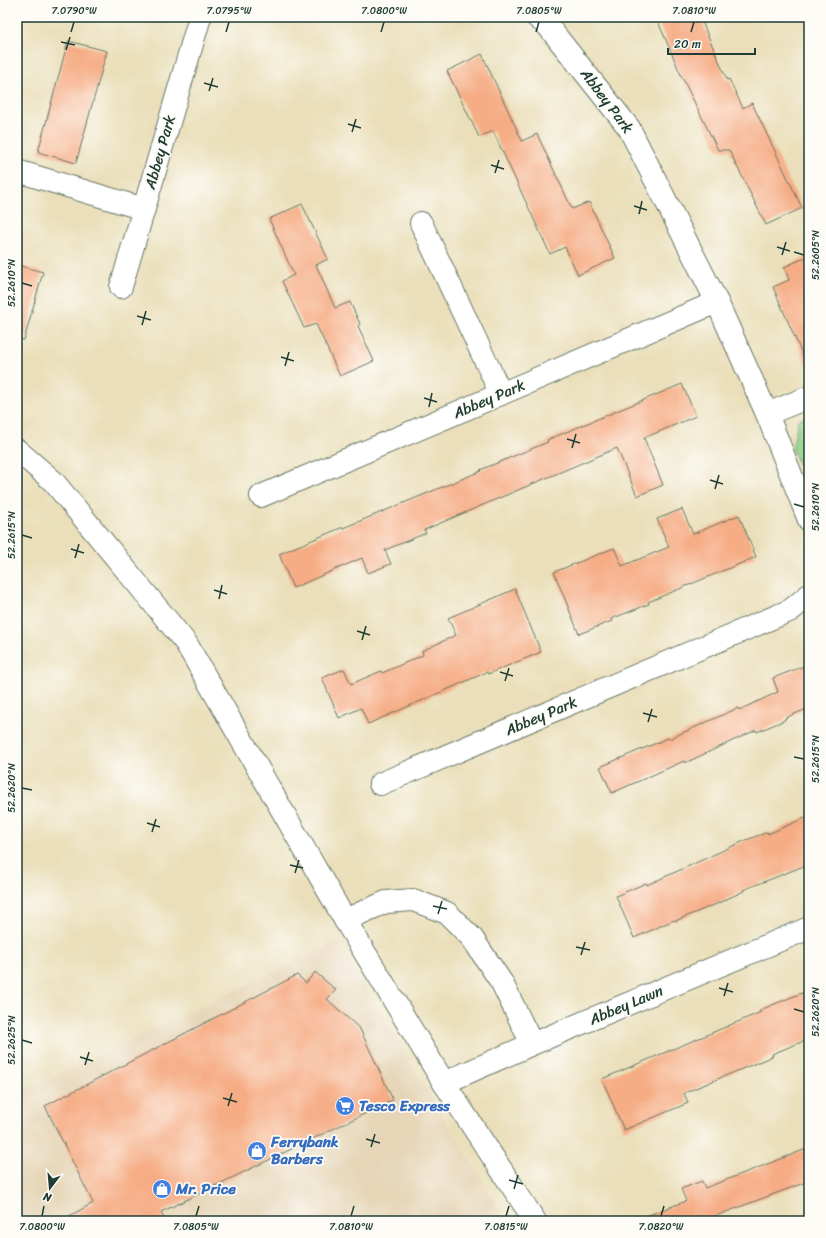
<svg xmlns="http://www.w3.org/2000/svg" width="826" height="1238" font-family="Sriracha,sans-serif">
	<rect width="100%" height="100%" fill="#fdfcf7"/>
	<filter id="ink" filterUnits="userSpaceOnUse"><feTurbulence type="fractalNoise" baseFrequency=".025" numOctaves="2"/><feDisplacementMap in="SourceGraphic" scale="8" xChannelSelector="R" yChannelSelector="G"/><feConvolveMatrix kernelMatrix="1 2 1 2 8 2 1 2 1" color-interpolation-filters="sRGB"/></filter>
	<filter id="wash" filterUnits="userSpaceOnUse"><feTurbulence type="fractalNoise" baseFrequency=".012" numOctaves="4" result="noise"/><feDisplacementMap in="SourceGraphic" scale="16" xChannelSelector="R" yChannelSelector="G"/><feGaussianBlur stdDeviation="0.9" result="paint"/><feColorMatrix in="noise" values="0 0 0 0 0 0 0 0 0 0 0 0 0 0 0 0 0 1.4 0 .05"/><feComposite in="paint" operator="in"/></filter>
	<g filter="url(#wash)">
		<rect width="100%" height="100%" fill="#eadfba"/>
		<polygon fill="#e6d5b7" points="337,942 507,1221 17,1221 17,1094"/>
		<polygon fill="#8fcf86" stroke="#57865d" points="809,415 809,488 792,449 798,420"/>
		<g id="blocks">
			<g fill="#f6ac84">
				<polygon points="656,17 700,17 727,80 729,79 743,108 752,103 802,208 766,225 729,150 718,150 681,75"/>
				<polygon points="68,41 107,51 76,163 38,152"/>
				<polygon points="482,54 522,141 537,134 572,209 589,202 615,258 578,275 565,247 550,254 493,131 479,137 447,71"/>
				<polygon points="302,204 328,259 316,265 335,308 350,302 360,324 358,326 374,361 340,376 316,324 304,328 282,281 294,275 269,219"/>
				<polygon points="809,256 809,370 773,287 789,280 784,267"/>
				<polygon points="17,265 43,272 24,340 17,339"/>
				<polygon points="682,384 696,416 644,438 663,485 637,496 617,448 424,530 426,533 385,550 391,564 368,573 362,558 293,588 279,554 343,527 343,528 481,471 480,470 548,442 547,440"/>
				<polygon points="682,509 693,534 739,515 756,557 648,602 649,604 611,619 612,621 579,634 554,572 614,548 622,566 669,547 657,519"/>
				<polygon points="515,589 541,652 488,674 487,672 368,724 361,708 339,718 322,678 344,669 351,684 381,671 382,673 423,655 422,651 456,635 448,618"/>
				<polygon points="809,664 809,708 785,718 785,720 757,732 756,730 685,763 684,761 612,793 600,767 668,738 669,739 738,708 739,710 778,692 773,678"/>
				<polygon points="809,816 809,864 743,890 744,891 714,905 675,921 674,920 634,938 616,896 646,883 647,885 746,840 768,832 768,834"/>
				<polygon points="315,972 336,990 327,999 360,1029 393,1100 161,1212 165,1221 60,1221 93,1203 45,1106 297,975 306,983"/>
				<polygon points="809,990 809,1039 772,1054 773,1056 684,1093 688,1103 624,1130 602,1079 761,1012 760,1010"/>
				<polygon points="809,1148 809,1181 702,1221 638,1221 638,1219 686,1201 681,1189 702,1181 705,1188"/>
			</g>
		</g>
	</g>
	<g filter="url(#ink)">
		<use href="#blocks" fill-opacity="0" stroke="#667663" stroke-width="1"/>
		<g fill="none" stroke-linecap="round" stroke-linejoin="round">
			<g stroke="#667663" stroke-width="24">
				<g id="minor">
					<polyline points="537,17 548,26 629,128 717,302 767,414 809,520"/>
					<polyline points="17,171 144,209"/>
					<polyline points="421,223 501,394"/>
					<polyline points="121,287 200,17"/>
					<polyline points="767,414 809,397"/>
					<polyline points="17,450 54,482 186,643 345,920 444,1083 535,1221"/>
					<polyline points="261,496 717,302"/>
					<polyline points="380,784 791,610 809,595"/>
					<polyline points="345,920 386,902 413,900 447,913 472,938 502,983 532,1044"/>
					<polyline points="444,1083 532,1044 809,928"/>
				</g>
			</g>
			<use href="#minor" stroke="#fff" stroke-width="22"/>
		</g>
	</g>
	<path fill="none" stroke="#1f3d34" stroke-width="1.5" d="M 71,32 L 74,22M 226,32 L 229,22M 381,32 L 384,22M 536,32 L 539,22M 691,32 L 694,22M 61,42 L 75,45M 66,50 L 70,37M 204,83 L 218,87M 209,91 L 213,78M 348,124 L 361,128M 352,132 L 356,119M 491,165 L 504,169M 495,173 L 499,160M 634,206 L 647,210M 639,214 L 642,201M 777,247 L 790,251M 794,252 L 804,255M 782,255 L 786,242M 22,283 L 32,286M 137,316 L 151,320M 142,325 L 146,311M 281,357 L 294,361M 285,366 L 289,352M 424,398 L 437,402M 429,407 L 432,393M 567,439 L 580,443M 572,448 L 576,434M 710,480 L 723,484M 715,489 L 719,475M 794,504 L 804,507M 22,535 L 32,538M 71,549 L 84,553M 75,558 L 79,544M 214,590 L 227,594M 219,599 L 222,585M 357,631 L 370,635M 362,640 L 366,626M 500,672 L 513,676M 505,681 L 509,668M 643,713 L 657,717M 648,722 L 652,709M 794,757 L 804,759M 22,788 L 32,790M 147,823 L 160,827M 152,832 L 156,819M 290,865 L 303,868M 295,873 L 299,860M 433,906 L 447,909M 438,914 L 442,901M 576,947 L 590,950M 581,955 L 585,942M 719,988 L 733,992M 724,996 L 728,983M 794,1009 L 804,1012M 22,1040 L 32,1043M 80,1057 L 93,1061M 85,1065 L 89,1052M 223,1098 L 237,1102M 228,1106 L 232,1093M 366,1139 L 380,1143M 371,1147 L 375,1134M 509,1180 L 523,1184M 514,1189 L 518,1175M 42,1216 L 44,1206M 196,1216 L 199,1206M 351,1216 L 354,1206M 506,1216 L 509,1206M 661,1216 L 664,1206"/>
	<defs>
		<g id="supermarket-disc" transform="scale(1)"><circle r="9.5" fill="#3f7fe0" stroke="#fdfcf7"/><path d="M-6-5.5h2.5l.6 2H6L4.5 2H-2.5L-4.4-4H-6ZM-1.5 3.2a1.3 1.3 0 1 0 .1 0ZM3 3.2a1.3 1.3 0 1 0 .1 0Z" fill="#fff"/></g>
		<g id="shop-disc" transform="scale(1)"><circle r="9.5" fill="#3f7fe0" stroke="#fdfcf7"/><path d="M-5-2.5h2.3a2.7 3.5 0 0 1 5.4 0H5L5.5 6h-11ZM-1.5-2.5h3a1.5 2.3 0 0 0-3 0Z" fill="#fff"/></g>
	</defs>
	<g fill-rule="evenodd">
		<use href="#supermarket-disc" x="345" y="1106"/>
		<use href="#shop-disc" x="257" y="1151"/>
		<use href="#shop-disc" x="162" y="1189"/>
	</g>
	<g text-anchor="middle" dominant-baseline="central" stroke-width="3.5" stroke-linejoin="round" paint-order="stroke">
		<g font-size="15" fill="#1f3d34" stroke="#fdfcf7">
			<text transform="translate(607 101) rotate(53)">Abbey Park</text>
			<text transform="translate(160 152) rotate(-74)">Abbey Park</text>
			<text transform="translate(489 399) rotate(-23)">Abbey Park</text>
			<text transform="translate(541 716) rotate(-23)">Abbey Park</text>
			<text transform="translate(626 1005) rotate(-23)">Abbey Lawn</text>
		</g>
		<g font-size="15" font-weight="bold" fill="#366cbe" stroke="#fdfcf7" text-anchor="start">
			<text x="359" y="1106">Tesco Express</text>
			<text x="271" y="1142">Ferrybank<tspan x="271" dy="17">Barbers</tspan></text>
			<text x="176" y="1189">Mr. Price</text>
		</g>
	</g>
	<rect width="826" height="1238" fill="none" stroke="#fdfcf7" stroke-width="44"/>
	<g transform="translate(50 1188) rotate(196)" stroke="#fdfcf7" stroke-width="3" paint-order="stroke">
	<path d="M0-3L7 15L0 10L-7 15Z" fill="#1f3d34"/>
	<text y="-6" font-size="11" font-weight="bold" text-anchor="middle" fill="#1f3d34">N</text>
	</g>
	<path d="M668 48v6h87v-6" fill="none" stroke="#1f3d34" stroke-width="2"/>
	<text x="674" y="48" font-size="12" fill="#1f3d34" stroke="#fdfcf7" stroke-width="3" paint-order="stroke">20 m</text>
	<rect x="22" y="22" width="782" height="1194" fill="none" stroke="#1f3d34" stroke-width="1.5"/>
	<g font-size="10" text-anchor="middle" fill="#1f3d34">
		<text x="74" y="14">7.0790°W</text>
		<text x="229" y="14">7.0795°W</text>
		<text x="384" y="14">7.0800°W</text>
		<text x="539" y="14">7.0805°W</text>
		<text x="694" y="14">7.0810°W</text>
		<text transform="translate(815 255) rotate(-90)" y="4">52.2605°N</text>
		<text transform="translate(11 283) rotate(-90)" y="4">52.2610°N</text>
		<text transform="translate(815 507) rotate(-90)" y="4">52.2610°N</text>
		<text transform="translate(11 535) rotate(-90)" y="4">52.2615°N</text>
		<text transform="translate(815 759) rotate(-90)" y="4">52.2615°N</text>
		<text transform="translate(11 788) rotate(-90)" y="4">52.2620°N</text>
		<text transform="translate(815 1012) rotate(-90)" y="4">52.2620°N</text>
		<text transform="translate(11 1040) rotate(-90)" y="4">52.2625°N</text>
		<text x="42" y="1230">7.0800°W</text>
		<text x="196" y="1230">7.0805°W</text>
		<text x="351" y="1230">7.0810°W</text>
		<text x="506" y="1230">7.0815°W</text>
		<text x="661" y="1230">7.0820°W</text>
	</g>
</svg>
